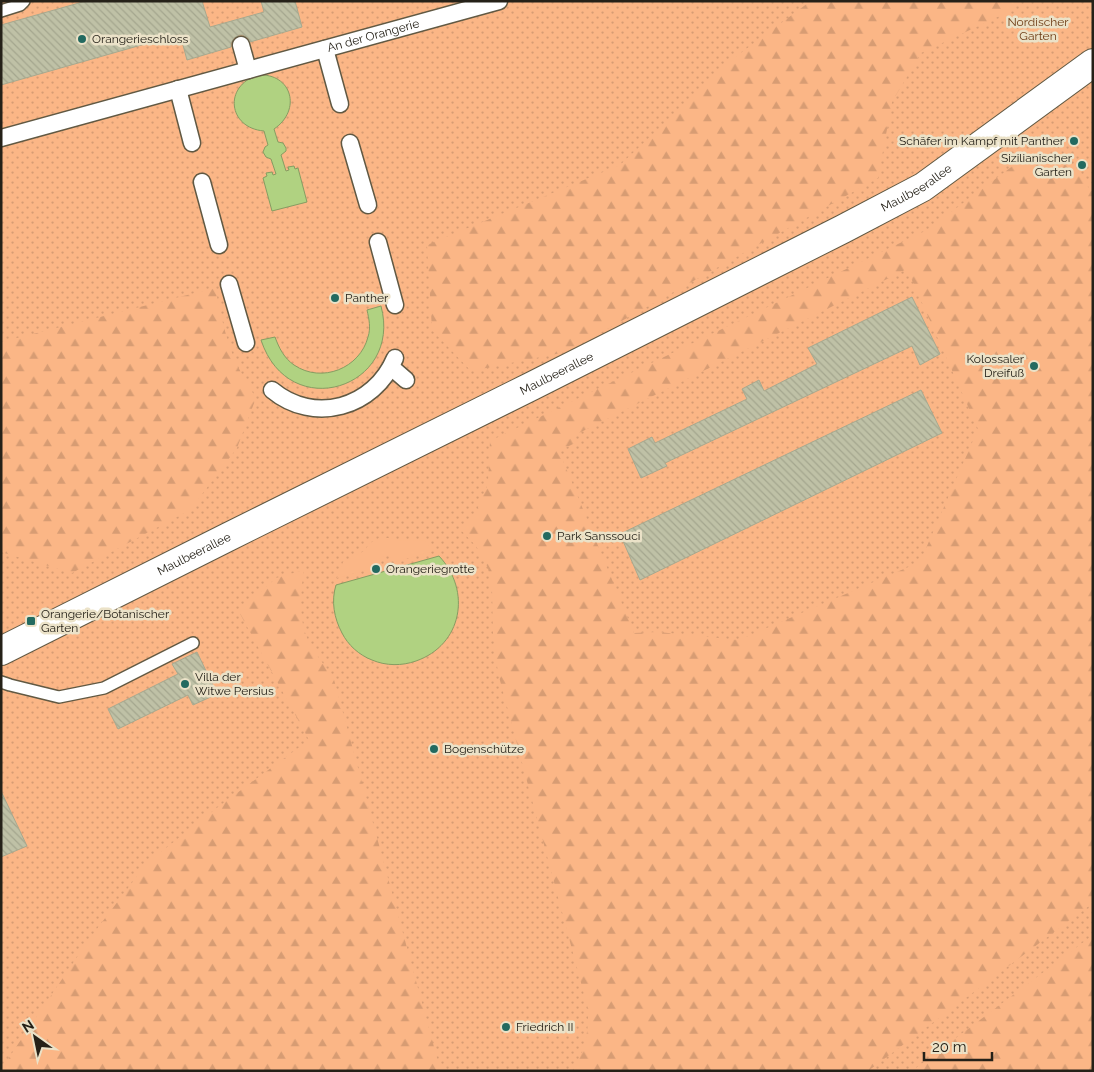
<svg xmlns="http://www.w3.org/2000/svg" width="1094" height="1072" font-family="Raleway,sans-serif">
	<defs>
		<pattern id="grass-dots" width="8" height="8" patternUnits="userSpaceOnUse" patternTransform="scale(1.25)"><rect width="8" height="8" fill="#fbb686"/><path d="M2 2h.1M6 6h.1" fill="none" stroke="#d79c73" stroke-width="1.8" stroke-linecap="round"/></pattern>
		<pattern id="forest-firs" width="22" height="20" patternUnits="userSpaceOnUse" patternTransform="scale(1.25)"><rect width="22" height="20" fill="#fbb686"/><path d="M5 1l3.5 6h-7zM16 11l3.5 6h-7z" fill="#d79c73"/></pattern>
		<pattern id="building-back-hatch" width="6" height="6" patternUnits="userSpaceOnUse" patternTransform="scale(1.25)"><rect width="6" height="6" fill="#bfc1a6"/><path d="M-1 5l2 2M0 0l6 6M5-1l2 2" fill="none" stroke="#a4a68e"/></pattern>
	</defs>
	<rect width="100%" height="100%" fill="#ebe2c8"/>
	<rect fill="url(#grass-dots)" x="1" y="1" width="1092" height="1070"/>
	<g fill="url(#forest-firs)" fill-rule="evenodd">
		<polygon points="808,1 1017,1 1006,13 921,53 892,102 878,178 566,352 471,371 432,330 427,245 620,165 738,55 808,3"/>
		<path d="M 1050,138 L 1093,193 L 1093,903 L 868,1071 L 572,1071 C 585,1053 589,1031 588,1009 L 498,673 L 493,633 L 492,589 L 488,568 L 476,546 L 459,528 L 475,515 L 488,484 L 490,441 L 927,230 ZM 907,269 L 978,429 L 920,562 L 739,640 L 658,632 L 634,633 L 559,451 L 575,443 L 573,436 Z"/>
		<path d="M 215,288 C 220,309 224,332 232,353 C 238,369 247,383 256,398 L 237,448 L 190,510 L 72,573 L 1,552 L 1,342 Z"/>
		<path d="M 304,570 C 300,594 298,621 310,644 C 316,655 325,666 333,676 L 437,1058 L 445,1071 L 1,1071 L 14,1050 L 90,938 L 147,863 L 218,807 L 309,740 L 239,612 L 276,578 Z"/>
		<polygon points="1093,935 1093,1071 912,1071"/>
	</g>
	<path fill="#fbb686" d="M 379,538 L 389,538 L 398,540 L 425,541 L 433,551 L 395,562 L 389,556 C 381,555 377,558 378,567 L 337,578 L 343,562 L 364,551 L 370,543 Z"/>
	<g fill="#b0d281" stroke="#869d62">
		<path d="M 258,75 C 292,73 302,110 274,129 L 278,142 L 283,143 L 286,148 L 286,151 L 281,155 L 286,171 L 289,170 L 288,167 L 294,166 L 295,169 L 298,168 L 307,202 L 272,211 L 263,178 L 267,176 L 266,173 L 272,172 L 273,175 L 276,174 L 271,159 L 266,157 L 263,152 L 265,147 L 268,145 L 264,131 C 228,128 223,86 258,75 Z"/>
		<path d="M 381,306 C 403,388 289,425 261,340 L 275,337 C 279,348 284,358 294,365 C 322,384 360,368 368,337 C 371,328 369,319 367,310 Z"/>
		<path d="M 439,556 C 472,591 462,645 416,661 C 402,666 386,666 372,660 C 359,655 348,645 342,633 C 334,618 331,601 336,585 Z"/>
	</g>
	<g fill="url(#building-back-hatch)" stroke="#a7a98f">
		<polygon points="86,1 202,1 210,27 264,12 261,1 295,1 302,27 250,42 248,38 243,35 239,35 234,38 231,43 231,47 187,60 180,34 1,85 1,25"/>
		<polygon points="912,297 940,354 920,365 912,346 665,463 667,466 641,478 628,449 652,437 655,443 747,399 742,389 759,380 764,391 817,364 808,348"/>
		<polygon points="921,390 942,433 640,580 620,534"/>
		<polygon points="197,652 217,694 193,705 188,695 118,729 108,709 178,674 172,664"/>
		<polygon points="1,791 27,846 1,857"/>
	</g>
	<g fill="none" stroke-linecap="round" stroke-linejoin="round">
		<g stroke="#615943" stroke-width="14">
			<g id="service">
				<polyline points="1,11 20,5 24,1"/>
				<polyline points="1,682 10,685 59,697 104,688 193,643"/>
			</g>
		</g>
		<g stroke="#615943" stroke-width="19">
			<g id="pedestrian">
				<polyline points="241,45 248,70"/>
				<polyline points="325,49 340,104"/>
				<polyline points="178,89 192,143"/>
				<path id="s1" d="M 1,138 L 499,1"/>
				<polyline points="350,143 368,205"/>
				<polyline points="202,182 219,245"/>
				<polyline points="378,242 395,305"/>
				<polyline points="229,284 246,343"/>
				<polyline points="391,367 406,380"/>
				<path d="M 272,390 C 314,425 374,408 395,358"/>
			</g>
		</g>
		<g stroke="#615943" stroke-width="30">
			<g id="tertiary">
				<path id="s2" d="M 1,651 L 228,537 L 532,386 L 843,229 L 923,187 L 1093,63"/>
			</g>
		</g>
		<use href="#service" stroke="#fff" stroke-width="11"/>
		<use href="#pedestrian" stroke="#fff" stroke-width="16"/>
		<use href="#tertiary" stroke="#fff" stroke-width="28"/>
	</g>
	<g fill="#236a60" stroke="#ebe2c8" stroke-width="2">
		<circle cx="82" cy="39" r="5"/>
		<circle cx="1074" cy="141" r="5"/>
		<circle cx="1082" cy="165" r="5"/>
		<circle cx="335" cy="298" r="5"/>
		<circle cx="1034" cy="366" r="5"/>
		<circle cx="547" cy="536" r="5"/>
		<circle cx="376" cy="569" r="5"/>
		<rect x="26" y="616" width="10" height="10" rx="2.5"/>
		<circle cx="185" cy="684" r="5"/>
		<circle cx="434" cy="749" r="5"/>
		<circle cx="506" cy="1027" r="5"/>
	</g>
	<g text-anchor="middle" dominant-baseline="central" stroke-width="5" stroke-linejoin="round" paint-order="stroke">
		<g font-size="12" fill="#6d3c15" stroke="#ebe2c8">
			<text x="1038" y="22">Nordischer<tspan x="1038" dy="14">Garten</tspan></text>
		</g>
		<g font-size="12" fill="#252118" stroke="#ebe2c8">
			<text stroke="none"><textPath href="#s1" startOffset="386">An der Orangerie</textPath></text>
			<text stroke="none"><textPath href="#s2" startOffset="1026">Maulbeerallee</textPath></text>
			<text stroke="none"><textPath href="#s2" startOffset="621">Maulbeerallee</textPath></text>
			<text stroke="none"><textPath href="#s2" startOffset="216">Maulbeerallee</textPath></text>
		</g>
		<g font-size="12" fill="#252118" stroke="#ebe2c8" text-anchor="start">
			<text x="92" y="39">Orangerieschloss</text>
			<text x="1064" y="141" text-anchor="end">Schäfer im Kampf mit Panther</text>
			<text x="1072" y="158" text-anchor="end">Sizilianischer<tspan x="1072" dy="14">Garten</tspan></text>
			<text x="345" y="298">Panther</text>
			<text x="1024" y="359" text-anchor="end">Kolossaler<tspan x="1024" dy="14">Dreifuß</tspan></text>
			<text x="557" y="536">Park Sanssouci</text>
			<text x="386" y="569">Orangeriegrotte</text>
			<text x="41" y="614">Orangerie/Botanischer<tspan x="41" dy="14">Garten</tspan></text>
			<text x="195" y="677">Villa der<tspan x="195" dy="14">Witwe Persius</tspan></text>
			<text x="444" y="749">Bogenschütze</text>
			<text x="516" y="1027">Friedrich II</text>
		</g>
	</g>
	<rect width="1094" height="1072" fill="none" stroke="#252118" stroke-width="5"/>
	<g transform="translate(35 1037) rotate(327)" stroke="#ebe2c8" stroke-width="4" paint-order="stroke">
	<path d="M0-4L9 19L0 12L-9 19Z" fill="#252118"/>
	<text y="-8" font-size="14" font-weight="bold" text-anchor="middle" fill="#252118">N</text>
	</g>
	<path d="M924 1052v8h68v-8" fill="none" stroke="#252118" stroke-width="2.5"/>
	<text x="932" y="1052" font-size="15" fill="#252118" stroke="#ebe2c8" stroke-width="4" paint-order="stroke">20 m</text>
</svg>
